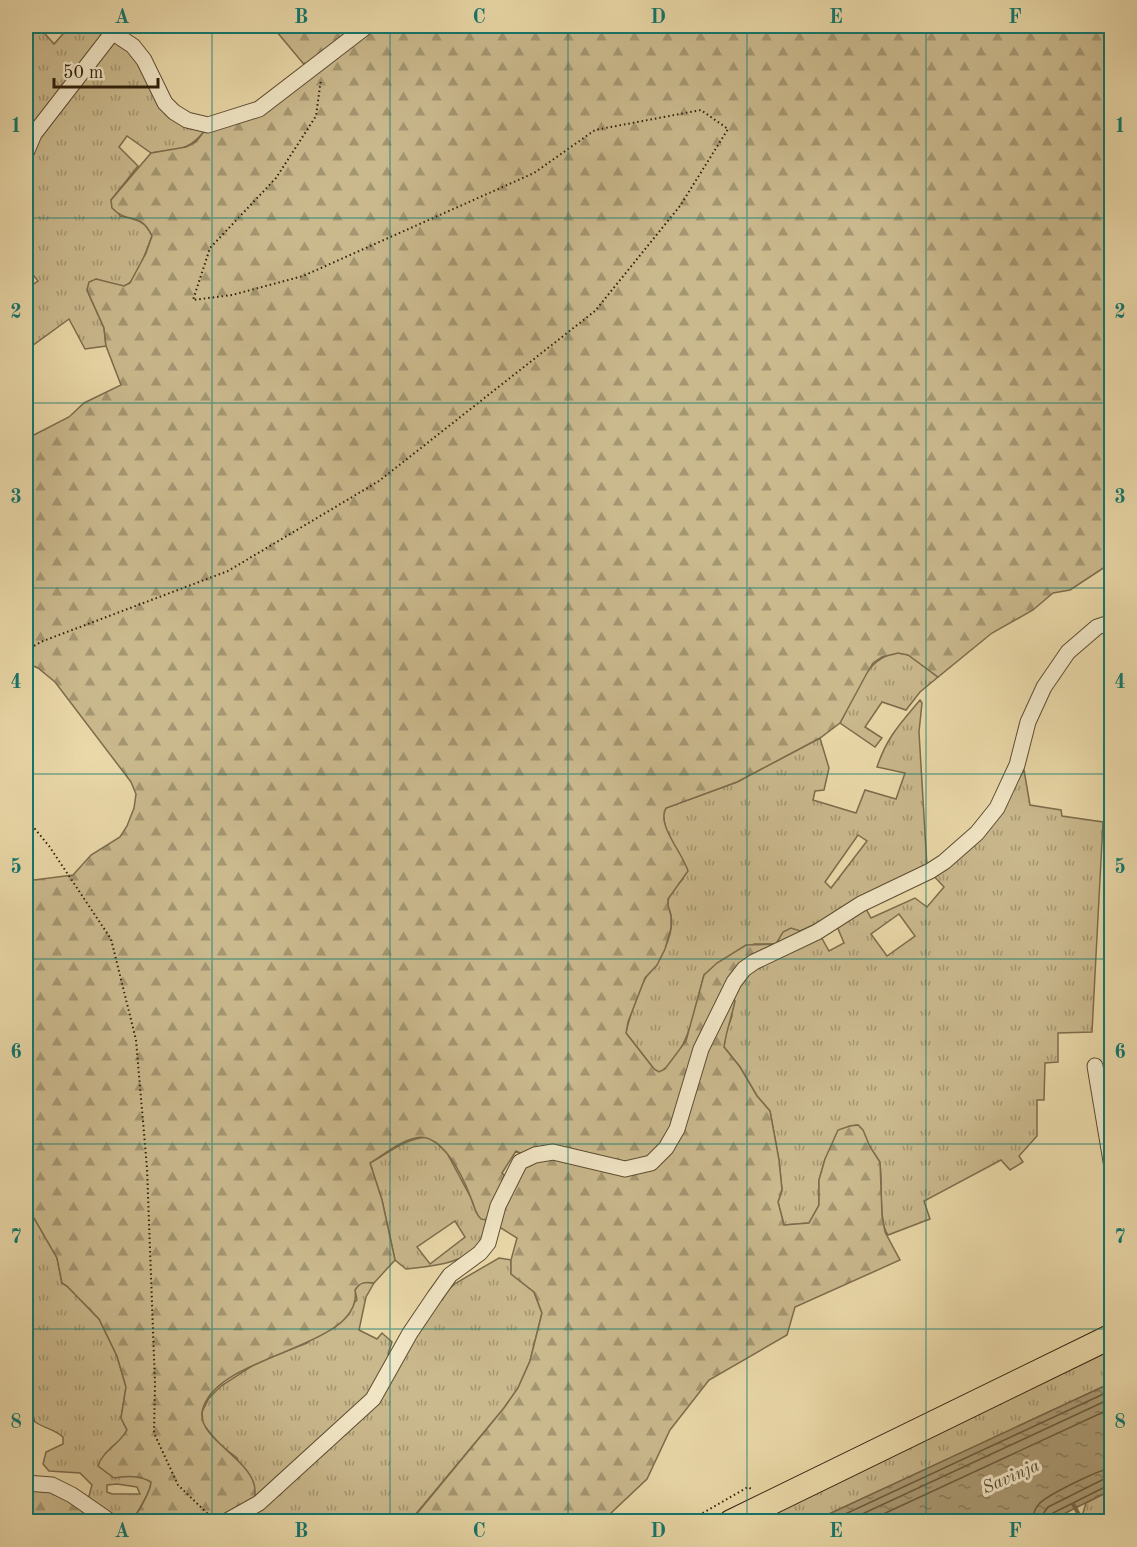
<svg xmlns="http://www.w3.org/2000/svg" width="1137" height="1547" font-family="'Old Standard TT',serif">
	<defs>
		<pattern id="grass-tufts" width="24" height="20" patternUnits="userSpaceOnUse" patternTransform="scale(1.5)"><rect width="24" height="20" fill="#cab98d"/><path d="M3 7l-1-3M5 7V3M7 7l1-3M15 17l-1-3M17 17v-4M19 17l1-3" fill="none" stroke="#a49671"/></pattern>
		<pattern id="forest-firs" width="22" height="20" patternUnits="userSpaceOnUse" patternTransform="scale(1.5)"><rect width="22" height="20" fill="#cab98d"/><path d="M5 1l3.5 6h-7zM16 11l3.5 6h-7z" fill="#a49671"/></pattern>
		<pattern id="water-ripples" width="26" height="14" patternUnits="userSpaceOnUse" patternTransform="scale(1.5)"><rect width="26" height="14" fill="#aa9973"/><path d="M2 4q2-2 4 0t4 0M15 11q2-2 4 0t4 0" fill="none" stroke="#8b7c5d"/></pattern>
	</defs>
	<rect width="100%" height="100%" fill="#ead8a8"/>
	<filter id="stains"><feTurbulence type="fractalNoise" baseFrequency=".00333" numOctaves="4"/><feColorMatrix values="0 0 0 0 .2 0 0 0 0 .09 0 0 0 0 .02 0 0 0 .5 -.17"/></filter>
	<radialGradient id="worn" r=".72"><stop offset=".6" stop-color="#630" stop-opacity="0"/><stop offset="1" stop-color="#630" stop-opacity=".3"/></radialGradient>
	<g fill="url(#grass-tufts)" stroke="#7c6c4c" stroke-width="1.5" fill-rule="evenodd">
		<path d="M 26,26 L 38,26 L 54,44 L 70,26 C 84,26 97,23 106,35 L 26,143 Z"/>
		<path d="M 114,42 L 119,42 L 127,46 L 155,92 L 206,129 C 189,152 177,149 151,153 L 127,136 L 119,147 L 138,166 L 111,200 L 120,216 C 135,219 145,220 152,236 C 148,246 136,284 124,286 C 117,287 104,281 96,279 L 87,290 L 104,328 L 106,346 L 85,349 L 69,319 L 28,349 L 26,364 L 26,289 L 38,281 L 26,266 L 26,163 L 32,145 Z"/>
		<path d="M 898,653 L 909,655 L 938,677 L 920,692 L 906,710 L 882,702 L 865,727 L 882,738 L 875,747 L 840,723 C 854,697 865,656 898,653 Z"/>
		<path d="M 920,700 L 922,703 L 919,732 L 927,867 L 776,944 L 754,944 L 704,975 C 695,1007 689,1054 659,1073 L 654,1069 L 626,1033 C 628,1021 639,990 645,979 C 651,968 661,961 665,948 C 669,939 673,926 671,916 C 671,912 669,910 668,907 C 666,895 676,886 683,879 L 665,826 L 663,812 L 666,808 L 737,782 L 820,738 L 829,768 L 824,790 L 815,791 L 813,800 L 856,813 L 865,790 L 896,799 L 905,773 L 877,767 C 887,737 900,724 920,700 ZM 858,835 L 867,841 L 831,888 L 825,882 Z"/>
		<path d="M 1024,770 L 1030,805 L 1061,810 L 1062,816 L 1103,822 L 1092,1032 L 1058,1033 L 1058,1062 L 1045,1063 L 1044,1100 L 1037,1100 L 1037,1136 L 1019,1156 L 1023,1162 L 1010,1170 L 1001,1160 L 924,1201 L 930,1219 L 888,1235 C 878,1223 883,1182 880,1165 C 879,1158 872,1152 869,1145 C 865,1137 864,1131 858,1125 L 850,1126 L 825,1159 L 819,1180 L 819,1205 L 809,1223 L 784,1225 L 778,1202 L 782,1190 L 779,1160 L 770,1111 L 757,1096 L 740,1067 L 724,1047 L 726,1033 L 732,1016 L 731,994 L 745,973 L 820,935 L 829,951 L 844,943 L 836,924 L 865,907 L 871,918 L 915,898 L 927,907 L 944,887 L 933,875 L 1000,811 ZM 899,914 L 915,936 L 887,956 L 871,934 Z"/>
		<path d="M 427,1137 L 437,1143 L 447,1153 L 471,1198 L 476,1212 L 490,1221 C 489,1227 488,1234 484,1239 C 467,1264 434,1266 406,1269 L 395,1260 L 382,1200 L 370,1163 C 389,1153 404,1139 427,1137 ZM 455,1221 L 465,1237 L 430,1264 L 417,1247 Z"/>
		<path d="M 26,1204 L 57,1258 L 62,1283 L 67,1286 L 99,1319 L 117,1356 L 126,1387 L 121,1418 L 127,1430 L 122,1439 L 113,1446 L 114,1477 C 127,1476 140,1475 151,1482 C 151,1493 138,1509 133,1521 L 116,1518 L 88,1500 L 92,1485 L 80,1473 L 49,1471 L 43,1464 L 46,1452 L 63,1444 L 63,1437 C 54,1429 44,1428 35,1422 L 30,1405 L 26,1403 L 28,1387 L 26,1386 ZM 117,1484 L 137,1487 L 140,1494 L 112,1494 L 107,1492 L 107,1485 Z"/>
		<polygon points="499,1258 511,1260 511,1274 534,1292 542,1313 530,1361 518,1388 504,1408 410,1521 236,1522 340,1436 439,1297 456,1283"/>
		<polygon points="364,1282 374,1283 366,1297 359,1330 377,1339 382,1333 392,1342 388,1354 393,1358 374,1393 254,1503 237,1458 219,1444 203,1424 202,1412 209,1398 221,1386 258,1362 307,1343 357,1300 355,1290 359,1284"/>
		<polygon points="1111,1345 1111,1383 814,1521 750,1522"/>
		<polygon points="1111,1490 1111,1514 1099,1521 1087,1522 1083,1513 1086,1503"/>
	</g>
	<g fill="url(#forest-firs)" stroke="#7c6c4c" stroke-width="1.5">
		<polygon points="274,26 358,26 307,68 277,32"/>
		<path d="M 376,26 L 1111,26 L 1111,563 L 1070,590 L 1053,593 L 1033,610 L 992,633 L 938,677 L 908,655 L 898,653 L 882,657 L 873,663 L 867,673 L 840,723 L 820,738 L 737,782 L 666,808 C 656,825 683,853 688,871 L 668,899 L 668,905 L 671,916 L 671,928 L 665,949 L 657,965 L 645,978 L 628,1022 L 626,1033 L 654,1069 L 659,1072 L 665,1069 L 686,1041 L 704,975 L 717,963 L 746,945 L 776,944 L 783,932 L 791,928 L 800,931 L 823,921 L 744,965 L 671,1131 L 648,1159 L 634,1165 L 524,1155 L 516,1151 L 502,1173 L 506,1177 L 490,1221 C 490,1221 482,1219 481,1219 C 475,1214 474,1204 471,1198 C 463,1177 442,1131 415,1138 C 398,1142 384,1155 370,1163 L 382,1200 L 395,1260 L 374,1283 C 365,1282 360,1282 355,1290 C 364,1350 213,1353 202,1412 C 198,1437 247,1458 254,1484 C 256,1490 255,1497 254,1503 L 224,1521 L 133,1521 C 138,1510 151,1493 151,1482 C 140,1475 127,1476 114,1478 L 98,1466 C 103,1450 119,1445 127,1430 L 121,1418 L 126,1387 L 117,1356 L 99,1319 L 67,1286 L 62,1283 L 57,1258 L 26,1204 L 26,869 L 34,880 L 73,875 L 91,855 L 120,837 L 127,826 L 134,808 L 136,794 L 131,782 L 55,682 L 38,668 L 26,663 L 26,439 L 69,417 L 84,403 L 121,385 L 106,346 L 104,328 L 87,290 L 89,282 L 96,279 L 124,286 L 130,283 L 146,253 L 152,236 C 141,211 128,225 112,208 L 111,200 L 151,153 L 186,147 L 196,142 L 206,129 L 218,125 L 353,46 Z"/>
		<path d="M 731,994 L 735,1001 C 732,1016 726,1031 724,1047 L 740,1067 L 757,1096 L 770,1111 L 779,1160 L 782,1190 L 778,1202 L 784,1225 L 809,1223 L 819,1205 L 819,1180 L 825,1159 L 838,1130 L 850,1126 L 858,1125 L 863,1130 L 870,1147 L 880,1162 L 882,1215 L 885,1232 L 900,1260 L 795,1307 L 787,1335 L 709,1380 L 670,1430 L 647,1479 L 610,1514 L 606,1521 L 410,1522 L 504,1408 L 518,1388 L 530,1361 L 542,1313 L 534,1292 L 511,1274 L 511,1260 L 517,1238 L 496,1225 L 522,1167 L 538,1158 L 654,1165 L 695,1083 Z"/>
		<polygon points="26,1489 62,1493 100,1521 26,1521"/>
	</g>
	<polygon fill="url(#water-ripples)" stroke="#796849" stroke-width="1.5" points="1111,1383 1111,1490 1050,1521 814,1521"/>
	<g fill="none" stroke-linecap="round" stroke-linejoin="round">
		<g stroke="#6c5c3f" stroke-width="1.5">
			<polyline points="828,1522 1112,1390"/>
			<polyline points="845,1522 1112,1398"/>
			<polyline points="866,1522 1112,1408"/>
			<path d="M 1033,1522 C 1033,1515 1034,1509 1039,1504 C 1047,1495 1100,1469 1112,1468"/>
			<polyline points="1042,1522 1043,1514 1048,1507 1104,1479 1112,1477"/>
			<polyline points="1049,1522 1053,1513 1107,1486 1112,1485"/>
		</g>
		<polyline stroke="#796849" stroke-width="4" points="1073,1504 1083,1522"/>
		<g stroke="#5e4d32" stroke-width="17">
			<g id="street">
				<polyline points="103,26 133,46 144,60 165,103 174,112 187,120 208,125 259,109 367,26"/>
				<polyline points="26,153 34,134 113,32"/>
				<polyline points="1095,1066 1112,1167"/>
				<polyline points="26,1483 52,1485 72,1495 111,1522"/>
				<polyline points="225,1522 259,1503 373,1399 410,1333 435,1296 450,1275 480,1253 488,1243 498,1206 520,1162 535,1155 553,1152 625,1169 651,1163 666,1148 677,1129 701,1049 734,982 744,969 754,962 817,932 861,904 930,871 944,862 977,833 997,808 1017,765 1028,722 1044,687 1068,652 1097,627 1112,622"/>
			</g>
		</g>
		<g stroke="#2f1f0b" stroke-width="26">
			<polyline id="primary" points="731,1522 1112,1336"/>
		</g>
		<g stroke="#2f1f0b" stroke-width="2" stroke-dasharray="1.5 3" stroke-linecap="butt">
			<polyline points="26,650 43,641 228,571 379,481 595,311 680,206 728,129 701,110 595,130 534,173 303,276 232,295 193,300 210,248 276,178 316,116 321,79"/>
			<polyline points="26,818 49,846 111,939 136,1040 147,1168 155,1384 154,1433 178,1485 211,1517"/>
			<polyline points="687,1522 748,1487 753,1490"/>
		</g>
		<use href="#street" stroke="#f1e6c6" stroke-width="15"/>
		<use href="#primary" stroke="#ead8a8" stroke-width="24"/>
	</g>
	<path fill="none" stroke="#0f766e" stroke-width="1.5" stroke-opacity="0.55" d="M 212,26 L 212,1522M 390,26 L 390,1522M 568,26 L 568,1522M 747,26 L 747,1522M 926,26 L 926,1522M 26,218 L 1112,218M 26,403 L 1112,403M 26,588 L 1112,588M 26,774 L 1112,774M 26,959 L 1112,959M 26,1144 L 1112,1144M 26,1329 L 1112,1329"/>
	<g text-anchor="middle" dominant-baseline="central" stroke-width="6" stroke-linejoin="round" paint-order="stroke">
		<g font-size="18" font-style="italic" fill="#5a4a2f" stroke="#f1e6c6">
			<text transform="translate(1011 1477) rotate(-24)">Savinja</text>
		</g>
	</g>
	<rect width="1137" height="1547" fill="none" stroke="#ead8a8" stroke-width="66"/>
	<path d="M54 78v9h104v-9" fill="none" stroke="#2f1f0b" stroke-width="3"/>
	<text x="63" y="78" font-size="18" fill="#2f1f0b" stroke="#f1e6c6" stroke-width="4.5" paint-order="stroke">50 m</text>
	<rect x="33" y="33" width="1071" height="1481" fill="none" stroke="#0f766e" stroke-width="2"/>
	<g font-size="20" text-anchor="middle" font-weight="bold" fill="#0f766e">
		<text x="122" y="23">A</text>
		<text x="301" y="23">B</text>
		<text x="479" y="23">C</text>
		<text x="658" y="23">D</text>
		<text x="836" y="23">E</text>
		<text x="1015" y="23">F</text>
		<text x="16" y="132">1</text>
		<text x="1120" y="132">1</text>
		<text x="16" y="318">2</text>
		<text x="1120" y="318">2</text>
		<text x="16" y="503">3</text>
		<text x="1120" y="503">3</text>
		<text x="16" y="688">4</text>
		<text x="1120" y="688">4</text>
		<text x="16" y="873">5</text>
		<text x="1120" y="873">5</text>
		<text x="16" y="1058">6</text>
		<text x="1120" y="1058">6</text>
		<text x="16" y="1243">7</text>
		<text x="1120" y="1243">7</text>
		<text x="16" y="1428">8</text>
		<text x="1120" y="1428">8</text>
		<text x="122" y="1537">A</text>
		<text x="301" y="1537">B</text>
		<text x="479" y="1537">C</text>
		<text x="658" y="1537">D</text>
		<text x="836" y="1537">E</text>
		<text x="1015" y="1537">F</text>
	</g>
	<rect width="100%" height="100%" filter="url(#stains)"/>
	<rect width="100%" height="100%" fill="url(#worn)"/>
</svg>
